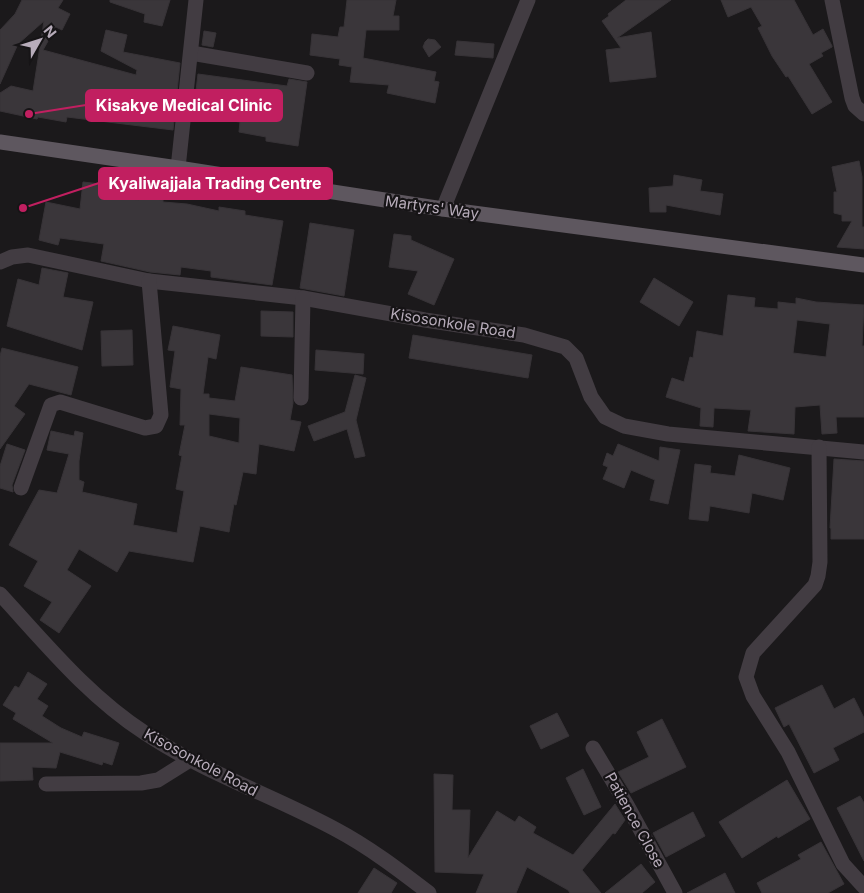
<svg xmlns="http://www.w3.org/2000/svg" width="864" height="893" font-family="Inter,sans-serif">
	<rect width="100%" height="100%" fill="#1b191b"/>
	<g fill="#3a363a" stroke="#373337" fill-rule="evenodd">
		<polygon points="22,0 63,0 58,8 70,14 62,30 56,27 43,50 136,75 137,70 101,51 106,30 127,35 123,52 180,63 173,130 67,117 66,122 38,117 37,119 0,111 0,93 11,86 33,91 44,21 18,44 0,84 0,30 15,14"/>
		<polygon points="110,0 170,0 162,26 144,22 145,14 110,2"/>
		<polygon points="347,0 396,0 393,16 399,16 399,30 366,30 363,58 436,72 434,81 439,82 435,103 387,93 389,85 350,82 352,67 339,65 340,59 310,55 312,34 338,37 340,27 344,27"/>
		<polygon points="626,0 671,0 617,38 651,32 656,77 610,82 606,50 621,48 602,21 609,16 608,14"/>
		<polygon points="721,0 794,0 813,35 823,29 832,46 832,47 821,53 823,56 809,64 832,102 812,114 788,76 786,77 772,56 758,28 762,26 751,7 728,17"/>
		<polygon points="204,31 216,33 213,47 202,45"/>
		<polygon points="428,39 435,40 441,47 429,57 423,47 425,42"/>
		<polygon points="457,41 494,44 493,58 455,55"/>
		<polygon points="198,74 287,86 289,79 307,82 298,146 266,141 266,137 239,132 240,122 193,116"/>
		<polygon points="859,161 862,177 862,227 864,227 864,249 837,247 852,221 842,221 842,215 834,213 834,192 837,192 832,167"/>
		<polygon points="674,175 702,180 700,191 723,194 720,215 666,205 666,212 650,212 649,188 673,186"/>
		<polygon points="83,182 109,185 107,196 139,200 139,197 163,200 163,202 187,204 219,211 219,207 245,211 245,215 283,221 272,285 211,277 211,271 181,267 180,275 150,272 101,261 104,244 60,238 58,245 39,240 46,202 80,209"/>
		<polygon points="310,223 354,230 344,296 300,288"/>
		<polygon points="394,234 411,236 411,240 454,259 434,305 408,294 418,271 389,267"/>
		<polygon points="42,268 68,273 63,297 93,302 82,350 7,326 18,279 39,285"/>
		<polygon points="654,278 693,302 679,326 640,302"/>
		<path d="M 728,295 L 755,298 L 754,307 L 778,309 L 778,302 L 796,304 L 796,298 L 816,302 L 864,305 L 862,346 L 864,346 L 864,417 L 836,417 L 837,433 L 822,434 L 820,405 L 795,407 L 794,434 L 748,431 L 751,410 L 714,408 L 713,427 L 700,426 L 701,408 L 666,397 L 672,378 L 684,382 L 690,357 L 693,358 L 697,331 L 723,336 ZM 797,320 L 830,324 L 826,357 L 793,353 Z"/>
		<polygon points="261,311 293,312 293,337 261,336"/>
		<path d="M 173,326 L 220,335 L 216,359 L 208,357 L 203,394 L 209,394 L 209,398 L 235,401 L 241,367 L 292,375 L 293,403 L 290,420 L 301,422 L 294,451 L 259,444 L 256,474 L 243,472 L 236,505 L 234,504 L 229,532 L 200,526 L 193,562 L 129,551 L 117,572 L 79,549 L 67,570 L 91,586 L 59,633 L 40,620 L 52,602 L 24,586 L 38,561 L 9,545 L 39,490 L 57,493 L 69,454 L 47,450 L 51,431 L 74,436 L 75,431 L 83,433 L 79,461 L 79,480 L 84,482 L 82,492 L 137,504 L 133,525 L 177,533 L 184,491 L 176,489 L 182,456 L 179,455 L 185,425 L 180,425 L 181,389 L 170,387 L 175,351 L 168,350 ZM 209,414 L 240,418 L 239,443 L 209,436 Z"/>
		<polygon points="132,330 133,365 102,366 101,331"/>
		<polygon points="413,335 532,355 528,378 409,358"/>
		<polygon points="2,348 78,367 71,395 29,384 14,406 25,414 0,449 0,356"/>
		<polygon points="316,350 364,354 363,374 315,370"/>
		<polygon points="355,375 366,378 356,420 365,456 355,458 347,429 314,441 308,426 345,412"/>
		<polygon points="7,444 25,450 12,485 13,492 0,488 0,466"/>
		<polygon points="618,444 659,461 660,447 680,450 668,504 650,500 655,480 631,470 624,488 603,479 608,467 603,465 607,453 613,456"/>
		<polygon points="739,455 790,468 783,500 752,493 749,513 710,506 708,521 689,519 695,464 711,466 710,473 735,476"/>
		<polygon points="834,459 864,461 864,539 831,539 831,528 830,528"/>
		<polygon points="28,672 47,684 37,699 48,706 42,716 61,728 82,737 84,732 119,743 112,765 103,762 102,765 60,752 56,768 32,767 33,780 0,781 0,743 53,743 13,719 16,713 3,705 15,686 19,688"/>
		<polygon points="822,685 834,709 854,698 864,718 864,732 833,748 839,760 814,773 789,724 784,727 775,708"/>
		<polygon points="557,713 569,736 541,749 530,726"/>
		<polygon points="662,719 686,767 631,793 618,772 649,757 637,732"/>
		<polygon points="583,769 601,807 584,815 566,778"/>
		<polygon points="434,774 453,775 452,810 470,810 468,858 497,811 515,822 519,816 536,827 533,833 573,855 615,804 625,820 615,834 613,833 582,870 601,893 570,893 568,890 527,867 516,893 476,893 484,874 435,872"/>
		<polygon points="787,780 810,819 778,838 777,836 742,858 719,822"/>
		<polygon points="860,796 864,803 864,861 837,808"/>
		<polygon points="693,812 705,836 666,857 653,833"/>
		<polygon points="821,842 844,884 828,893 762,893 757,883 801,859 798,855"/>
		<polygon points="641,864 655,882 642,893 605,893"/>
		<polygon points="374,868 397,883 391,893 358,893"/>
		<polygon points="725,873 735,893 687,893"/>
	</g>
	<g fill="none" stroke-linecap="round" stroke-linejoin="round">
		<g stroke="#423c42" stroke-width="15">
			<polyline points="832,0 852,98 855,106 864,114"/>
			<polyline points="191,53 307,73"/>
			<polyline points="178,168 196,0"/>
			<polyline points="443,209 528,0"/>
			<polyline points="0,262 12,257 28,255 149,281 303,298 425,320 524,335 565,347 576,358 591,397 605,417 624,426 668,434 864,452"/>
			<polyline points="301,398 303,298"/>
			<polyline points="819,447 820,562 818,576 815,585 753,653 746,677 753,696 788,752 843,864 864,887"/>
			<polyline points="21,488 51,405 60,402 145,428 156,426 161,415 149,281"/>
			<path d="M 0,594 C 46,644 88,696 145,733 C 205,773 272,795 335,829 C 369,847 399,870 429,893"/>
			<polyline points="593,748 627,805 675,893"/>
			<polyline points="46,784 141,783 158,780 190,760"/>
		</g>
		<polyline stroke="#5e575f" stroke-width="15" points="0,142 178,168 443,209 864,265"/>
	</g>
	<g text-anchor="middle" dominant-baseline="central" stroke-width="4.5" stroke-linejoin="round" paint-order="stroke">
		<g font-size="15" fill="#b7acba" stroke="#161416">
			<text transform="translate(432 207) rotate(8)">Martyrs' Way</text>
			<text transform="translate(453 323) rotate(9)">Kisosonkole Road</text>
			<text transform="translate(201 762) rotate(28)">Kisosonkole Road</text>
			<text transform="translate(635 820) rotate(61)">Patience Close</text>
		</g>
	</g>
	<path fill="none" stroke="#c11f60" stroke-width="2" d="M29 114L86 105M23 208L99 183"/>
	<g fill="#c11f60" stroke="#161416" stroke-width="2">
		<circle cx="29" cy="114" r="5"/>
		<circle cx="23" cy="208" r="5"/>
	</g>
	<g fill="#c11f60" stroke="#c11f60" stroke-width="2">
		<rect x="86" y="90" width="196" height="31" rx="5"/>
		<rect x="99" y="168" width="233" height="31" rx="5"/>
	</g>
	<g font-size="16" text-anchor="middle" font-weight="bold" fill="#fff">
		<text x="184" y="111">Kisakye Medical Clinic</text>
		<text x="215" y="189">Kyaliwajjala Trading Centre</text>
	</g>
	<g transform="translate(40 40) rotate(51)" stroke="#161416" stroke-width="4" paint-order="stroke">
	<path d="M0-4L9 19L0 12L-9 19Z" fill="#b7acba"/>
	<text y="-8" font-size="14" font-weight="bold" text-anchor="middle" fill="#b7acba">N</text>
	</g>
</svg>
